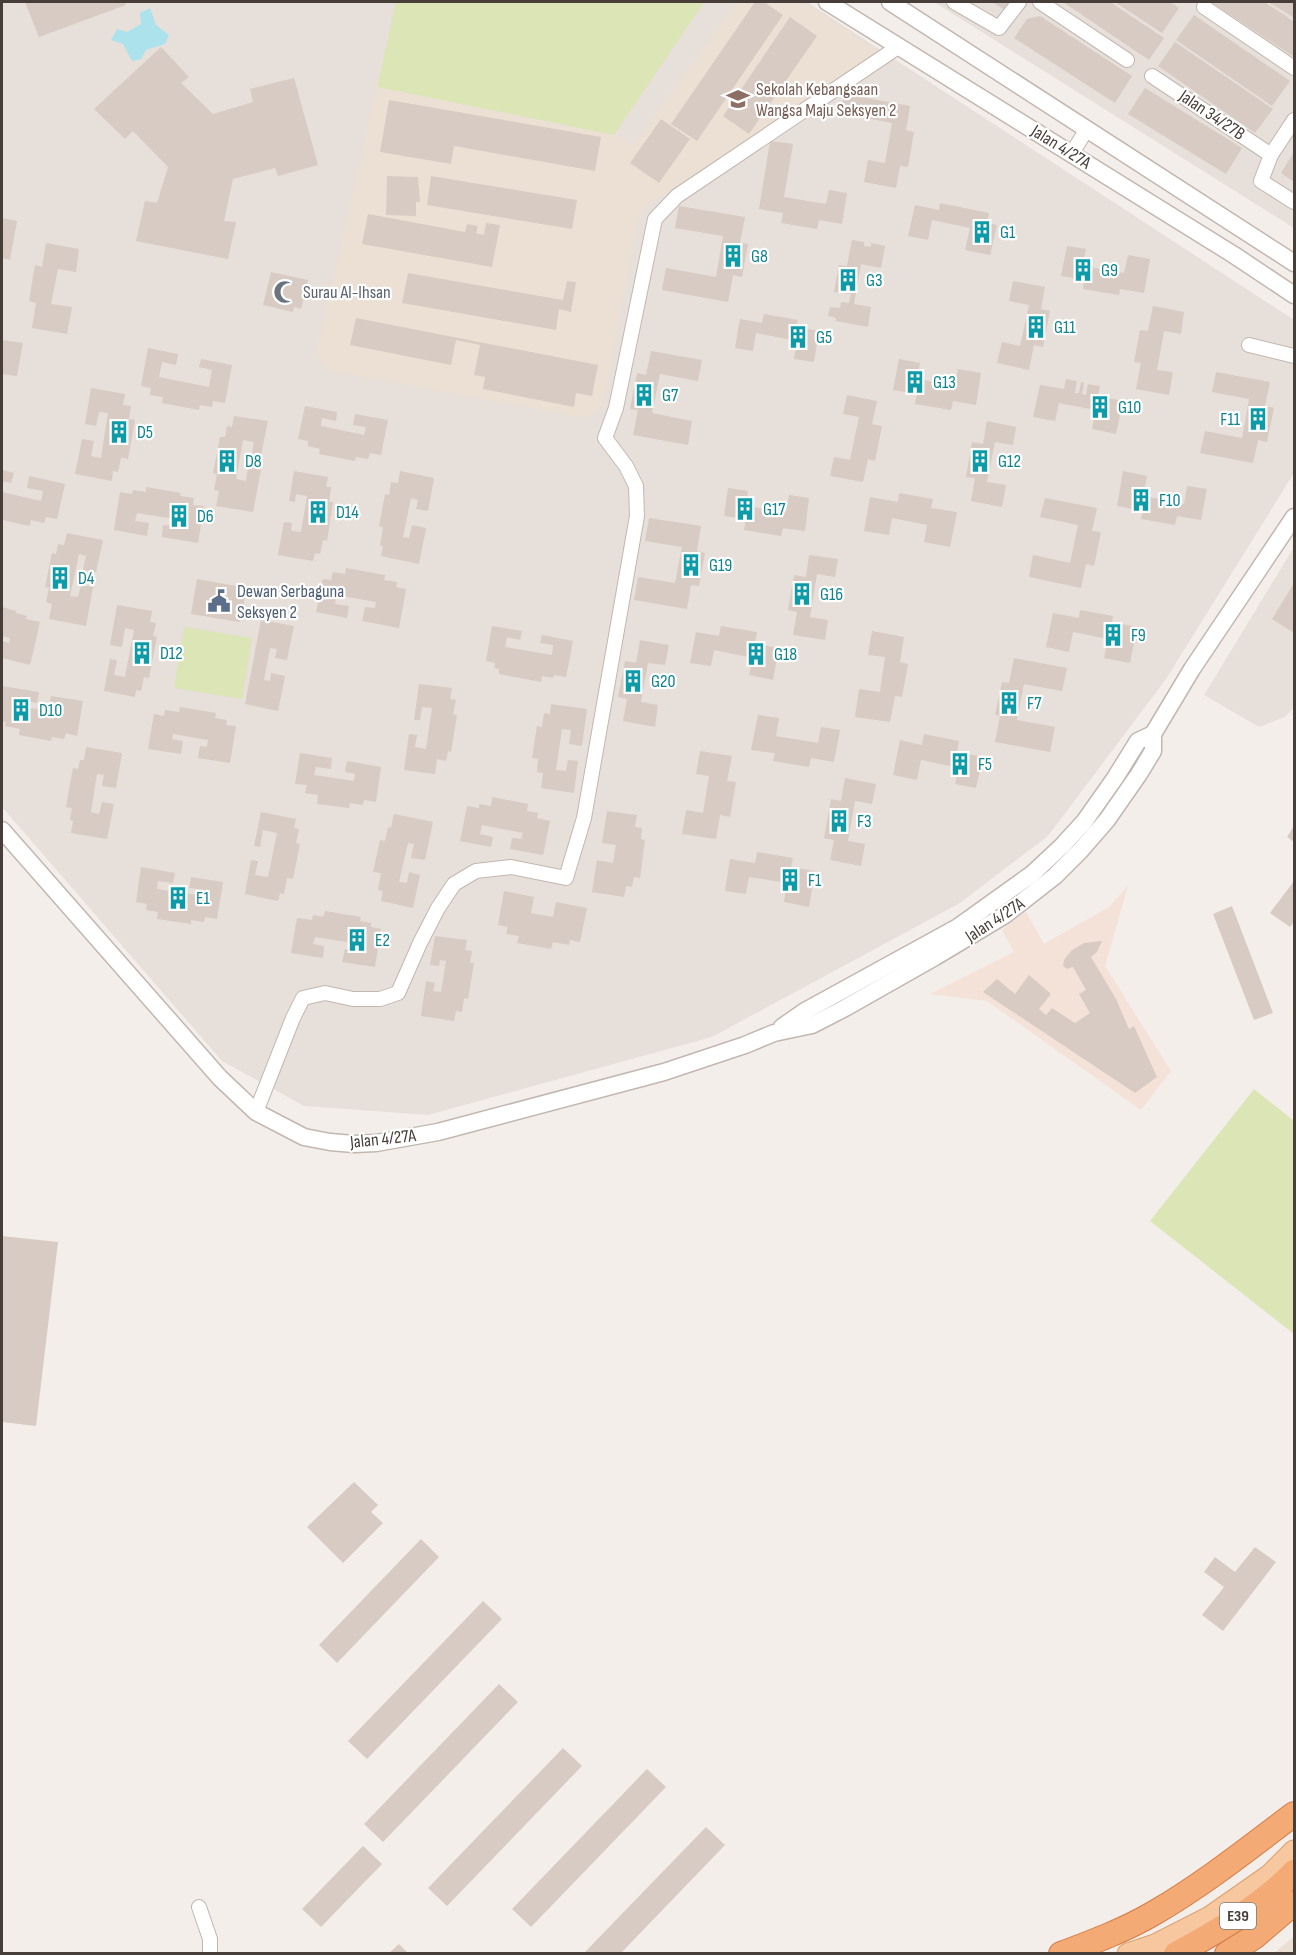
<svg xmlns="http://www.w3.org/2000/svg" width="1296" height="1955" font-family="'Sofia Sans Condensed',sans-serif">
	<rect width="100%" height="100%" fill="#f4eeea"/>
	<g fill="#e7dfd9">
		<polygon points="2,2 807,2 1294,320 1294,473 1166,679 1048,836 960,903 712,1037 428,1115 304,1106 222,1061 2,807"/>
		<polygon points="934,2 1294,2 1294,228"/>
		<polygon points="1294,547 1294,707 1285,717 1259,727 1204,695"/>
	</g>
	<polygon fill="#f4e1d7" points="1128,886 1105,966 1171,1071 1141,1110 987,1001 930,994 1014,952 1002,930 1026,912 1044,944 1109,907"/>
	<g fill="#ece0d5">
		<polygon points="737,2 804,2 880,52 639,211 603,406 586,418 327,370 316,353 377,87 614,135 627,140 633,146"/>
		<polygon points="1294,1936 1294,1953 1274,1953"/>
	</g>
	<g fill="#dce5b6">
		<polygon points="396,2 704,2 614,135 377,87"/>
		<polygon points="184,627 252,638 242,699 174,688"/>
		<polygon points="1254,1089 1294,1121 1294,1334 1150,1221"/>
	</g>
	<polygon fill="#abe2ec" points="150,8 156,25 169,35 165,44 146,50 141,59 132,61 123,44 111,40 117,29 127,32 141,24 140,13"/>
	<g fill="#d8cbc3">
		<polygon points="25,2 124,2 126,5 39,37"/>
		<polygon points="755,2 764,2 783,15 697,141 671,124"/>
		<polygon points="992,2 1010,2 1005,10"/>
		<polygon points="1063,2 1110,2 1164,38 1149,60"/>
		<polygon points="1115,2 1170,2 1179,8 1162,33"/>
		<polygon points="1211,2 1264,2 1283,14 1294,22 1294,57"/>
		<polygon points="1268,2 1294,2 1294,18 1285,12"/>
		<polygon points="1194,15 1290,81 1272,106 1176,40"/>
		<polygon points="1040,16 1132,76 1115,103 1014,38 1027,19"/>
		<polygon points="790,17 817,36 749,134 723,116"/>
		<polygon points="1175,42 1273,109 1255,133 1158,66"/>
		<polygon points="161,47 189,77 181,83 213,114 253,102 250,89 294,78 318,165 278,176 275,168 233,179 224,221 236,222 228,259 136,241 145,201 157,203 168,167 133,131 125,139 94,109"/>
		<polygon points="1145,88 1242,148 1226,174 1128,114"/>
		<polygon points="844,94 910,106 906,130 914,132 908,167 900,166 896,188 864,182 868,160 885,163 892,123 840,113"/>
		<polygon points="389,100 601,137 595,171 454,146 451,164 380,152"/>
		<polygon points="661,119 690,139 659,183 630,163"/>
		<polygon points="770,141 793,144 784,197 826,204 829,190 847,193 842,224 819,220 817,229 781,223 783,213 759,209"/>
		<polygon points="1294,152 1294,182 1281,173"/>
		<polygon points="387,176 418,177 420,202 416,202 416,216 386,215"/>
		<polygon points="431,176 577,200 572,229 427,205"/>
		<polygon points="940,203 989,213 987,223 997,225 990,255 965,250 970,228 932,220 928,240 908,236 915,205 939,210"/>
		<polygon points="679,206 745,217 740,243 748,244 742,277 733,275 728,302 662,290 666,268 716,277 723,236 675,228"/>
		<polygon points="368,214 465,232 467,224 478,226 476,233 484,235 486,223 500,225 492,267 362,244"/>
		<polygon points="2,218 17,221 10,260 2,258"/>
		<polygon points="852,240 864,242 864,246 871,247 871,243 885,246 881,268 861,264 854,304 871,307 868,327 836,321 836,318 828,316 830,307 840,308 841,302 849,303 851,294 834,292 839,265 847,266"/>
		<polygon points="46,243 79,249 76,272 58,269 51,304 72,307 67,334 32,328 36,303 29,301 35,265 42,267"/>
		<polygon points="1067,246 1086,249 1083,266 1124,273 1128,255 1150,259 1144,293 1120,289 1119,295 1083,289 1084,280 1061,276"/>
		<polygon points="271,272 308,280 301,309 294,307 293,312 263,305"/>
		<polygon points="408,273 563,300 567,281 576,282 571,312 559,309 556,330 402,303"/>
		<polygon points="1013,281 1045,287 1041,309 1050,311 1043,347 1034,345 1029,370 997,363 1002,342 1020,346 1029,305 1009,301"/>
		<polygon points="1153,306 1184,312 1181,334 1164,331 1157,370 1173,372 1169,395 1136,389 1141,363 1134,362 1140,330 1148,331"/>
		<polygon points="764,314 798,320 796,327 819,331 814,362 794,359 797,341 756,333 753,351 735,348 740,319 762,323"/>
		<polygon points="356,318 598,365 592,396 576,393 574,407 483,389 485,377 474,375 480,345 456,340 451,365 350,345"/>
		<polygon points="2,340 23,343 17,376 2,374"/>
		<polygon points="148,348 178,354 176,365 162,362 159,377 209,387 212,370 199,367 201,359 232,365 225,403 213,401 212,407 200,405 199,410 162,403 163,397 150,395 151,388 141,386"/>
		<polygon points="651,351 702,360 698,381 660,374 652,413 692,421 688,445 633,435 638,410 630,409 637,373 646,375"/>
		<polygon points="899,359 920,363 917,379 955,385 958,369 981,373 976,405 953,401 951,410 915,404 917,394 893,390"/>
		<polygon points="1216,372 1270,382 1265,406 1274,408 1267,442 1258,440 1253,463 1200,453 1205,431 1242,438 1249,399 1212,392"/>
		<polygon points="1066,379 1077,381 1075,393 1079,393 1081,382 1084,383 1082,394 1086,395 1088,384 1100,386 1098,396 1123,401 1116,434 1092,429 1096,410 1059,403 1055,421 1033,417 1040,385 1064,389"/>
		<polygon points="91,388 125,394 123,405 131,406 129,419 135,420 128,459 121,458 118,472 113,471 112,481 75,474 82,439 94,441 91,456 101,458 108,413 99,412 96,426 85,424"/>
		<polygon points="847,395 877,401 872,424 882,426 875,461 868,459 863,482 830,476 834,457 850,460 859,417 843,414"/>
		<polygon points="305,406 337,412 336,421 322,418 321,426 364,435 366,427 353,425 355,414 388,420 381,455 370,453 368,459 356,457 355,461 319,454 320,449 308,446 308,441 298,439"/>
		<polygon points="234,416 268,421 261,455 252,453 254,442 243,440 236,479 246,481 248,467 261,470 253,512 216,506 219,491 214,490 217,474 213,473 220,437 225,437 227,426 232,427"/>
		<polygon points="987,421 1016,427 1013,445 995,442 987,482 1006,485 1002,507 971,501 975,478 966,477 972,442 983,444"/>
		<polygon points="2,470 14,473 11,483 2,481"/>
		<polygon points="294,471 328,477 326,487 331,487 329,502 333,502 327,541 323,540 320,554 315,553 313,561 278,555 284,522 292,523 291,531 301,532 307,496 296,494 295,502 289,501"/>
		<polygon points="400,471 434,478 428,511 416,509 418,500 411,498 403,537 409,538 412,525 426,528 419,564 381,556 383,546 380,546 383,527 379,526 385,494 389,495 391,482 398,483"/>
		<polygon points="1123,471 1147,476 1143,496 1184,504 1187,486 1207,489 1201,520 1177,516 1175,525 1141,519 1143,511 1117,506"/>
		<polygon points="29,476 65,484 57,519 46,517 44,523 31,520 30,526 2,520 2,492 41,501 43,491 27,488"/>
		<polygon points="146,487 181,493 180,496 194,498 193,505 204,506 198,543 162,537 163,525 174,526 175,519 137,513 135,521 149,523 147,536 114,530 120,492 132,494 133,490 146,492"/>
		<polygon points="728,488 748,491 746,506 786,512 789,495 809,498 805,531 783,528 781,536 744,530 746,519 724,516"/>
		<polygon points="899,493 933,499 931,508 957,512 950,547 924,542 927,525 892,518 889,535 864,531 870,497 898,502"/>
		<polygon points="1045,498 1097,508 1092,531 1101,532 1094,566 1086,564 1081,588 1029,577 1033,555 1070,563 1078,525 1040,517"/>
		<polygon points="649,518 701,526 697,551 705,553 699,586 691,585 687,609 634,600 638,577 675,583 682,547 645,541"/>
		<polygon points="67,533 103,540 96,572 83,570 86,556 79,554 70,596 78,597 81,585 93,587 86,626 49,619 52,604 46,602 49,588 45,587 52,553 56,554 58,544 64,545"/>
		<polygon points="809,555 838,559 835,577 817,574 810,617 828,620 825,640 793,635 797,612 788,610 794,575 806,577"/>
		<polygon points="346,568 385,575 384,580 397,582 396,587 406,589 399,628 362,621 365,607 375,608 376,602 337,595 335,604 349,606 347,618 316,612 323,579 331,580 333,572 345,574"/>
		<polygon points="197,579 247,588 240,622 191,614"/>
		<polygon points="1294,583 1294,633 1272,619"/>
		<polygon points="117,605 152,611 150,622 156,623 153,636 157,637 149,678 144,677 141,691 136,690 135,697 104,691 110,659 117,660 114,675 125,677 134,630 125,628 122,647 110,645"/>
		<polygon points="2,607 16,611 16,613 27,616 26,619 40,622 30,665 2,658 2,641 9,643 10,638 2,636"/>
		<polygon points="1080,610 1113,616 1112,622 1137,627 1130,663 1104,658 1108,639 1073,632 1069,652 1046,647 1053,613 1079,618"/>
		<polygon points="261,620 294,626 287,660 275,658 277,649 270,648 264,680 270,681 271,673 285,676 278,711 245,704"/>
		<polygon points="492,626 522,631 520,640 507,637 505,647 552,655 553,645 540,643 542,635 573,641 566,677 554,675 553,678 542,676 541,682 499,674 499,669 494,668 495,663 486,661"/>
		<polygon points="721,626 757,632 755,644 779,648 773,680 749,675 753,658 714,650 711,666 690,663 696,632 719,636"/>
		<polygon points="872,631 904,637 900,662 908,664 902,697 895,696 890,722 855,717 859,689 880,692 885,657 868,655"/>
		<polygon points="640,640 669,645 665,665 648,663 641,702 658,705 655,727 623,721 627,699 618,697 625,661 636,663"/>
		<polygon points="1014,658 1067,668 1062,691 1024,684 1017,720 1055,727 1050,752 995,742 1000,716 995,715 1002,682 1009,683"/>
		<polygon points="419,684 452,688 450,699 456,700 453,714 457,715 451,752 448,751 446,761 437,759 435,774 404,770 409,734 417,735 415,747 426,749 432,708 422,707 420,720 414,720"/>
		<polygon points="2,686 39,692 37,703 20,700 19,706 60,713 61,707 49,705 51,696 83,701 77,736 66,733 64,739 52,737 51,741 19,735 20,729 5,726 6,722 2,721"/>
		<polygon points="551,704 587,709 582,746 569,744 571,730 562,729 556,770 566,771 568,760 578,761 574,793 541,788 543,773 537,772 538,759 532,758 537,726 542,727 544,713 550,714"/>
		<polygon points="180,707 216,713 215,718 227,720 226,725 236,726 230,763 198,758 200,746 207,747 208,740 173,734 172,739 183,741 181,754 148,749 154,714 164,716 165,710 179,712"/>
		<polygon points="758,715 779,718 776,736 818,743 821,727 840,730 834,762 811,758 809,767 773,761 775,753 751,750"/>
		<polygon points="924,734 959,741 957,752 983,757 976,788 955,784 959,768 921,760 917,780 893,775 900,740 922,745"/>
		<polygon points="86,747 122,753 116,788 102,786 104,775 97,774 91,812 99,814 102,802 114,804 107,839 71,833 73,821 70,820 72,808 66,807 73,768 78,769 80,760 84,760"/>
		<polygon points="700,751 732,756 727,781 736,782 730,817 720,815 716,839 682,834 686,810 703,813 709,776 696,774"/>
		<polygon points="300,753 332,758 331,769 316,767 314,775 354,781 355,774 345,772 347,761 381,767 376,802 364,800 363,805 350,803 349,808 317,804 318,795 305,793 307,785 295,784"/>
		<polygon points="845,778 876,784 872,804 855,801 848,841 865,844 861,866 830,860 834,840 824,838 831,799 841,801"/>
		<polygon points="492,797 528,804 527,811 538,813 537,818 550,821 543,855 510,849 512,838 521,839 523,833 482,825 480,834 493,837 491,847 460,841 467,806 479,808 479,804 491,806"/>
		<polygon points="607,811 637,815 635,827 642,828 641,839 645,840 640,878 634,877 632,887 626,886 624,897 592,892 597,860 613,863 616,845 602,843"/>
		<polygon points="261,812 296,819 294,828 299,829 296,843 300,844 293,879 287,878 284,894 280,893 278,901 245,894 251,860 258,861 255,875 268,877 277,833 263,830 260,847 254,846"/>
		<polygon points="394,814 433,822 425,860 411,858 414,844 408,843 399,882 407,883 409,872 420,875 413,908 381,901 383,891 378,890 381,873 373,872 380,840 385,841 388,827 391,828"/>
		<polygon points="1294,826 1294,842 1287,837"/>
		<polygon points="757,852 793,858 791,867 815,871 809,907 784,902 787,883 749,877 746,894 725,891 730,859 755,863"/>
		<polygon points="141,867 175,873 173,883 158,881 157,889 198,895 199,889 189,888 191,877 223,882 217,919 205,917 204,922 191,920 191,924 157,919 158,912 146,910 147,904 136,902"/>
		<polygon points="1294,881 1294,921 1290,927 1270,913"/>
		<polygon points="504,891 534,897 531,913 553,917 556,902 587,908 580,942 570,940 569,945 553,942 551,949 517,943 519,936 506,934 508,927 498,925"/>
		<polygon points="1232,906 1273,1013 1254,1020 1213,914"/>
		<polygon points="325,911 361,917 360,921 371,923 371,927 381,929 375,967 342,962 345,949 352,950 353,943 315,937 313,944 324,946 323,958 291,953 297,918 312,920 313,915 323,917"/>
		<polygon points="435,936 467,940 465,950 472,951 470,963 474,963 468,999 464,998 462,1012 456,1011 454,1021 421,1016 426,981 435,983 433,991 441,992 446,961 440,960 439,966 430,965"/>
		<polygon points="1102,941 1097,952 1091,957 1116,999 1129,1029 1134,1026 1157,1077 1135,1093 983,992 997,979 1015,994 1029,975 1051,994 1039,1009 1046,1015 1052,1008 1075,1023 1090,1013 1079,994 1086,990 1073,967 1067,969 1063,966 1064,960 1072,950 1084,943"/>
		<polygon points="2,1236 58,1242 36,1426 2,1422"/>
		<polygon points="354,1482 378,1505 371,1512 383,1523 343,1563 307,1527"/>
		<polygon points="421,1539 439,1557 337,1663 319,1645"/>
		<polygon points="1255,1547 1276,1562 1223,1631 1202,1615 1224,1587 1204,1572 1215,1557 1235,1572"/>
		<polygon points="483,1601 502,1619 367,1759 348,1741"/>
		<polygon points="499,1684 518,1702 383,1842 364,1824"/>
		<polygon points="563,1748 582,1766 447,1906 428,1888"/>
		<polygon points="647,1769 666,1787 531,1927 512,1909"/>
		<polygon points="706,1827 725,1845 621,1953 584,1953"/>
		<polygon points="363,1846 382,1864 321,1927 302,1909"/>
		<polygon points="399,1944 408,1953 389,1953"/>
	</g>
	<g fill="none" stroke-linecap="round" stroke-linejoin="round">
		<g stroke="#c2b7b0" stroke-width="16">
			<g id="minor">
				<polyline points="954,2 999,28 1019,2"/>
				<polyline points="1040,2 1127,60"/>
				<polyline points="1204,7 1294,68"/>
				<polyline points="1152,76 1271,155"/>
				<polyline points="1294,120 1271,155 1261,181 1294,202"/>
				<polyline points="1072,153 1087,129"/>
				<polyline points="1249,345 1294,356"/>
				<polyline points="256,1112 293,1018 303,998 325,993 353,999 380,999 398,993 420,943 438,908 454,884 476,871 511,867 566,878 584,818 637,516 636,486 626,466 605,438 616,408 655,219 677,196 898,47"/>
				<polyline points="199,1907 210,1939 210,1954"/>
			</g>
		</g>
		<g stroke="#c2b7b0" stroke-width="19">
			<g id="tertiary">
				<polyline points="827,2 1234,255 1294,295"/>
				<polyline points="890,2 1294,263"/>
				<polyline points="2,830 220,1078 256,1112 304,1137 330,1142 354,1144 376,1143 438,1132 664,1072 745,1045 774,1033 812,1025 845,1008 935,957 1005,915 1055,876 1080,851 1107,820 1139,774 1153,751 1153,734 1192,669 1294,517"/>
				<polyline points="782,1027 805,1011 958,927 1032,874 1062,846 1084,822 1115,778 1138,741 1153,734"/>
			</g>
		</g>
		<g stroke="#dca070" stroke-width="23">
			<polyline id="primary" points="1128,1954 1155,1945 1210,1917 1270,1875 1294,1851"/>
		</g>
		<g stroke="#d37b45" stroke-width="26">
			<g id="motorway">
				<path d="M 1061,1954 C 1093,1942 1125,1930 1154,1913 C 1204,1884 1249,1848 1294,1814"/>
				<path d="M 1176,1954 C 1218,1931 1261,1906 1294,1872"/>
				<polyline points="1227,1954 1254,1937 1294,1903"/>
			</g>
		</g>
		<use href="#minor" stroke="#fff" stroke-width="14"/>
		<use href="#tertiary" stroke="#fff" stroke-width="16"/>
		<use href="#primary" stroke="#f7c8a0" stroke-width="21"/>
		<use href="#motorway" stroke="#f4aa75" stroke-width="24"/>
	</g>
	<defs>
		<g id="school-bare" transform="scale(1.8)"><path d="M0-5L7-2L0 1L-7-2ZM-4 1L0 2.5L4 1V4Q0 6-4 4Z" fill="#8d6e63" stroke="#fff" stroke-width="2.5" paint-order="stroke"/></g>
		<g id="building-bare" transform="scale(1.8)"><path d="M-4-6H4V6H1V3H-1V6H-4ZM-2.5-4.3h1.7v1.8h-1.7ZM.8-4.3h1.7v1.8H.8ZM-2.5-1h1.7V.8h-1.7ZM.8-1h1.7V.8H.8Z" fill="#0f9aa8" stroke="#fff" stroke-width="2.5" paint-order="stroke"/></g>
		<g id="mosque-bare" transform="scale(1.8)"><path d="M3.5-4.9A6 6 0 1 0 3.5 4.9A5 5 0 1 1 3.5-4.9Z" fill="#6b7280" stroke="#fff" stroke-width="2.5" paint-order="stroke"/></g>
		<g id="civic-bare" transform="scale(1.8)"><path d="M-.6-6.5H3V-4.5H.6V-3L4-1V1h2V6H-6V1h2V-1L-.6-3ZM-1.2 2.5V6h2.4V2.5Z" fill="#5c6f8a" stroke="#fff" stroke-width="2.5" paint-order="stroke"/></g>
	</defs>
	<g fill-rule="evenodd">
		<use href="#school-bare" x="738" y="99"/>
		<use href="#building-bare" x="982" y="232"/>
		<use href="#building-bare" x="733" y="256"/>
		<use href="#building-bare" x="1083" y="270"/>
		<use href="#building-bare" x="848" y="280"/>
		<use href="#mosque-bare" x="285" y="292"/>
		<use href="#building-bare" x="1036" y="327"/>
		<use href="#building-bare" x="798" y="337"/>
		<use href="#building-bare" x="915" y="382"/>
		<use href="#building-bare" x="644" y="395"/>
		<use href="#building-bare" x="1100" y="407"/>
		<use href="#building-bare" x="1258" y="419"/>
		<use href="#building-bare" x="119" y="432"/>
		<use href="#building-bare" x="227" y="461"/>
		<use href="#building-bare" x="980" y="461"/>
		<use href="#building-bare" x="1141" y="500"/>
		<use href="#building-bare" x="745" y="509"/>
		<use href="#building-bare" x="318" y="512"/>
		<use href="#building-bare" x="179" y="516"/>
		<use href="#building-bare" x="691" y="565"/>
		<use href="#building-bare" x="60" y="578"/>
		<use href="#building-bare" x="802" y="594"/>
		<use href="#civic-bare" x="219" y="601"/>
		<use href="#building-bare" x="1113" y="635"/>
		<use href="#building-bare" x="142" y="653"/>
		<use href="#building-bare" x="756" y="654"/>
		<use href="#building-bare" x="633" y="681"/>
		<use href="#building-bare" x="1009" y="703"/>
		<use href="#building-bare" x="21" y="710"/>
		<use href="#building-bare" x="960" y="764"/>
		<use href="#building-bare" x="839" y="821"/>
		<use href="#building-bare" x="790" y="880"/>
		<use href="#building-bare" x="178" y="898"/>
		<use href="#building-bare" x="357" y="940"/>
	</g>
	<g text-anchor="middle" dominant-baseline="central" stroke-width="4.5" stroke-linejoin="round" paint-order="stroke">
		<rect fill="#fff" stroke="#7e7874" stroke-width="1.5" x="1220" y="1903" width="36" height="26" rx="4.5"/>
		<g font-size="16" font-weight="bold" fill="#473e39">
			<text x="1238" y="1916">E39</text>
		</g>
		<g font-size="18" fill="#785e54" stroke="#fff" text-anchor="start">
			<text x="756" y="89">Sekolah Kebangsaan<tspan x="756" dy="21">Wangsa Maju Seksyen 2</tspan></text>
		</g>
		<g font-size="18" fill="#473e39" stroke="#fff">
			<text transform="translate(1212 115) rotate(34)">Jalan 34/27B</text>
			<text transform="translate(1061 147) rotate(32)">Jalan 4/27A</text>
			<text transform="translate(995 920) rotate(-33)">Jalan 4/27A</text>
			<text transform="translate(383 1139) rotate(-6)">Jalan 4/27A</text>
		</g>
		<g font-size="18" fill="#0d838f" stroke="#fff" text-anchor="start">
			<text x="1000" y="232">G1</text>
			<text x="751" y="256">G8</text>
			<text x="1101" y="270">G9</text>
			<text x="866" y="280">G3</text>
			<text x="1054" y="327">G11</text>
			<text x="816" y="337">G5</text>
			<text x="933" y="382">G13</text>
			<text x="662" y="395">G7</text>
			<text x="1118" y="407">G10</text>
			<text x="1240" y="419" text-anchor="end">F11</text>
			<text x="137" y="432">D5</text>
			<text x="245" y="461">D8</text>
			<text x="998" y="461">G12</text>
			<text x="1159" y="500">F10</text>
			<text x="763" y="509">G17</text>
			<text x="336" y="512">D14</text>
			<text x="197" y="516">D6</text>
			<text x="709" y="565">G19</text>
			<text x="78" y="578">D4</text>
			<text x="820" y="594">G16</text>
			<text x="1131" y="635">F9</text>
			<text x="160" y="653">D12</text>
			<text x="774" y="654">G18</text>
			<text x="651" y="681">G20</text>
			<text x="1027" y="703">F7</text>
			<text x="39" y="710">D10</text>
			<text x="978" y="764">F5</text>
			<text x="857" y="821">F3</text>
			<text x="808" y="880">F1</text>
			<text x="196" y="898">E1</text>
			<text x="375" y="940">E2</text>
		</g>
		<g font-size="18" fill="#5b616d" stroke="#fff" text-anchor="start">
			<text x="303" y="292">Surau Al-Ihsan</text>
		</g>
		<g font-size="18" fill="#4e5e75" stroke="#fff" text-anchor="start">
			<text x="237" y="591">Dewan Serbaguna<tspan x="237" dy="21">Seksyen 2</tspan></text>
		</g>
	</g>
	<rect width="1296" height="1955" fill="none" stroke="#473e39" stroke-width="6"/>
</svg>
